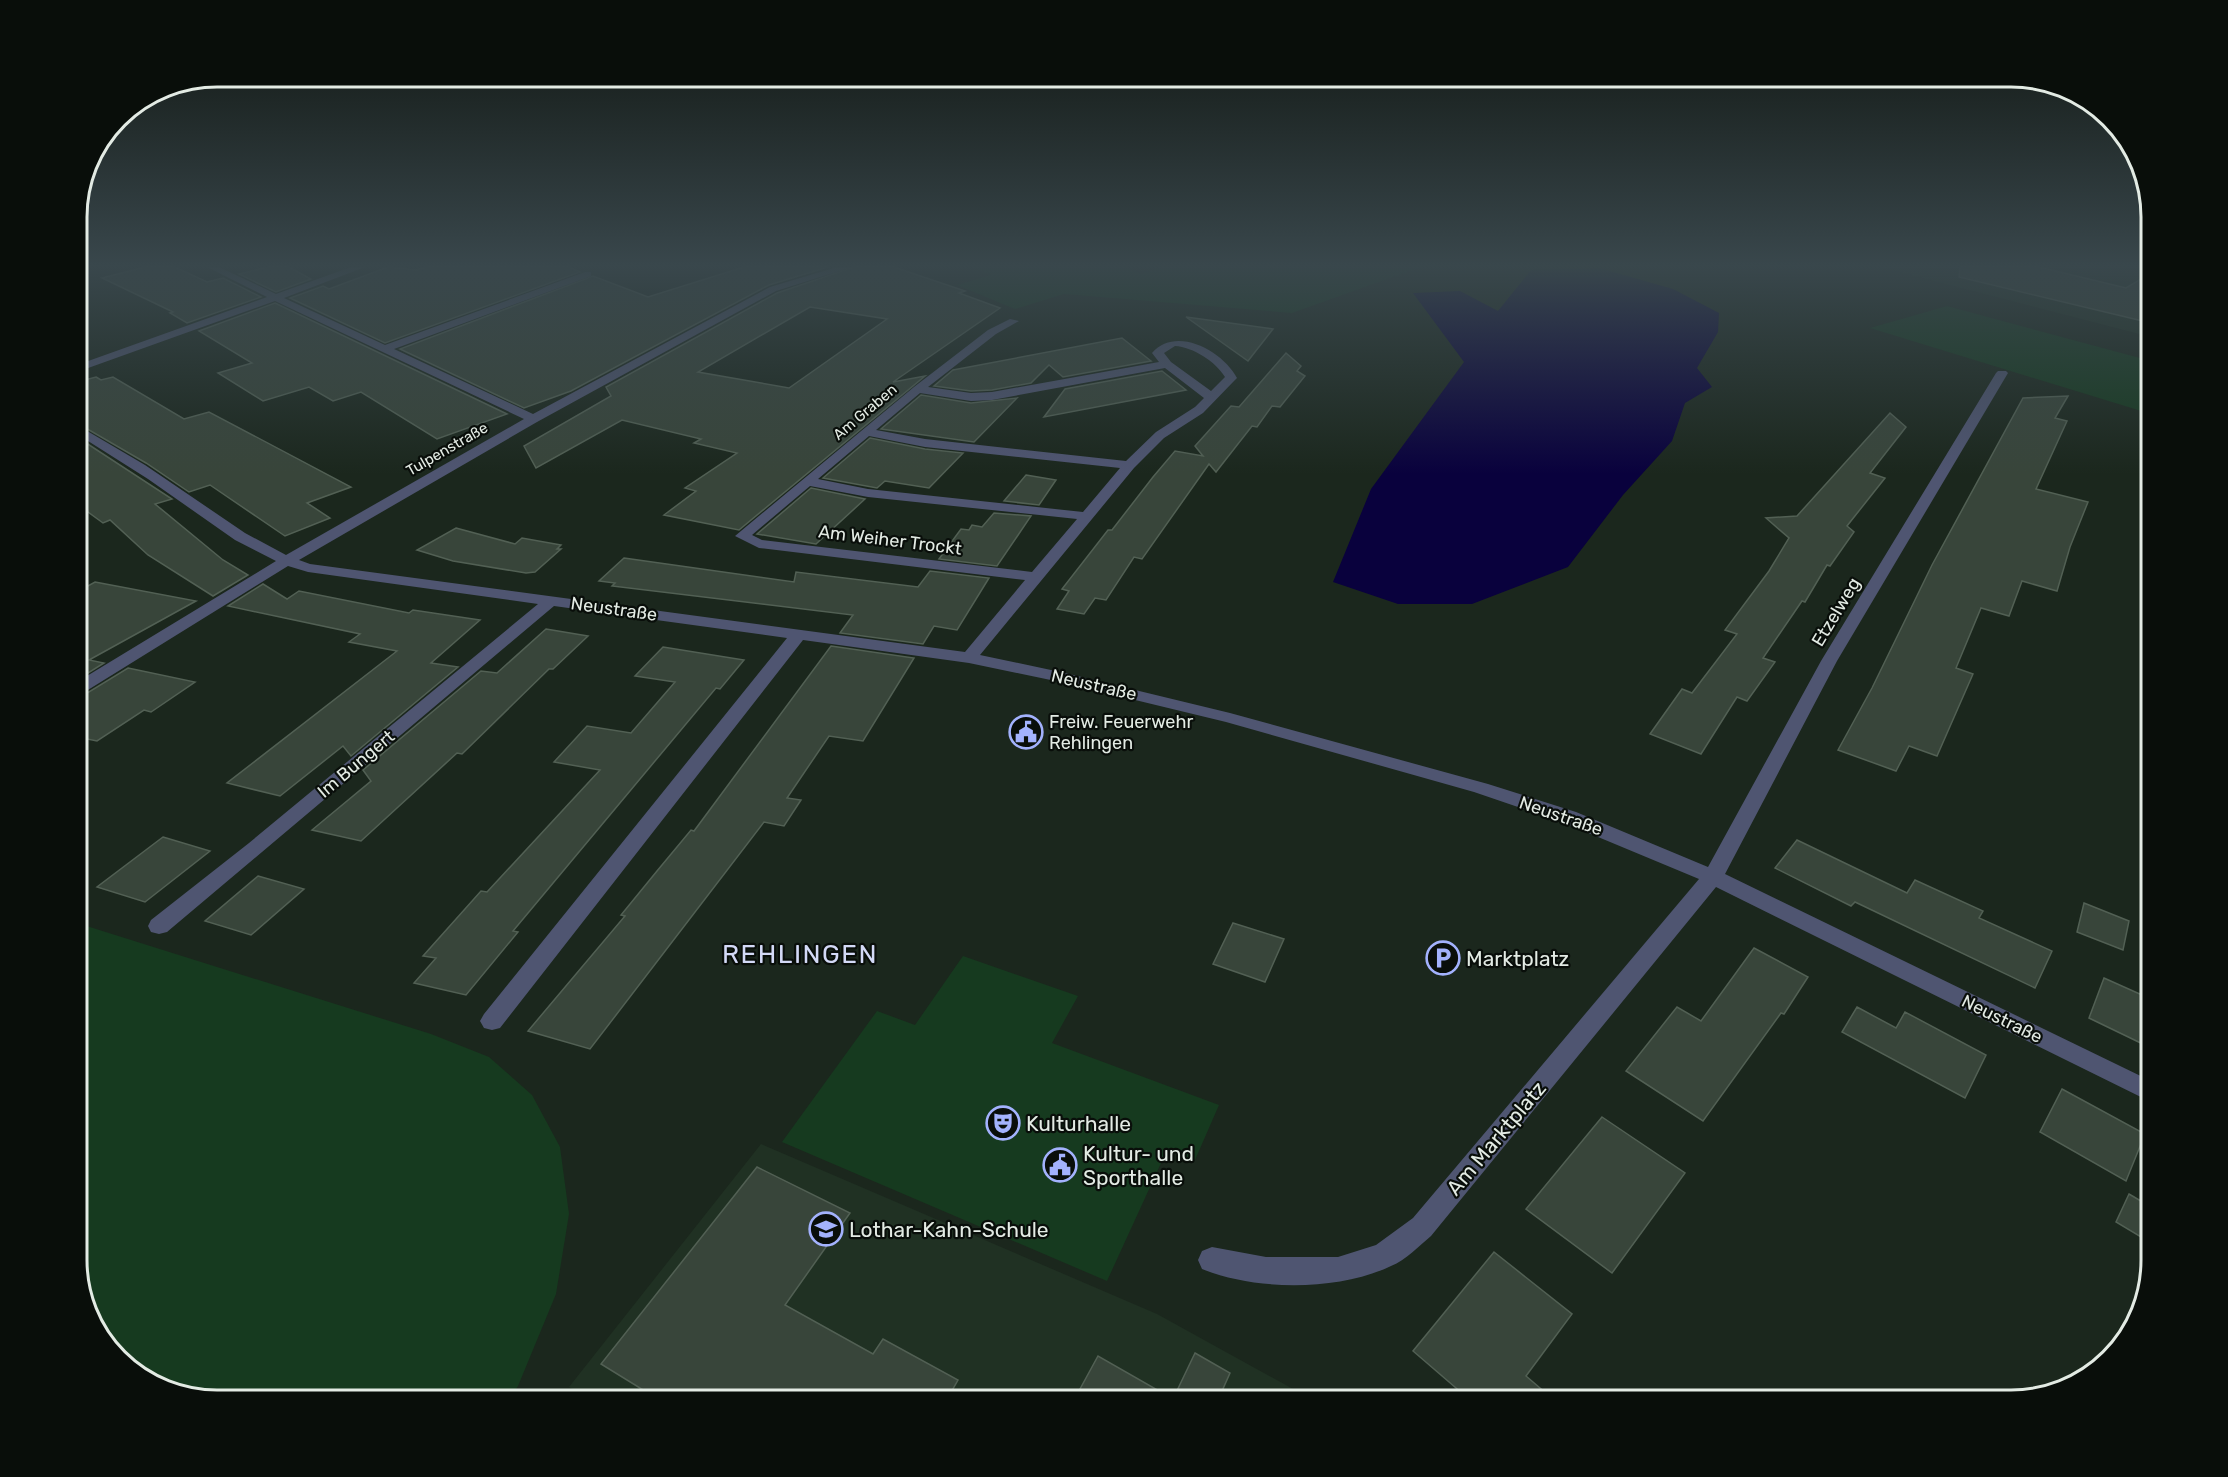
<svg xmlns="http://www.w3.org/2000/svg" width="2228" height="1477" font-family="Rubik,sans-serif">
	<rect width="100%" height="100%" fill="#1b271d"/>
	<g fill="#203123">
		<polygon points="1882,267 2151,267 2151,337 1915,276"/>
		<polygon points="761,1144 1157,1314 1313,1400 592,1400 569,1387"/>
	</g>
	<g fill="#163a1f">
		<polygon points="974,267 1126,267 1142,274 1160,267 1421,267 1292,313 1064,294 1015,309 957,285 991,275"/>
		<polygon points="1947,306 2151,361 2151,414 1870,328"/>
		<polygon points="77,923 431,1034 489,1057 532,1095 560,1147 569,1214 556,1294 518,1386 508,1400 217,1400 139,1377 95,1330 77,1269"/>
		<polygon points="963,956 1078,996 1052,1043 1219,1105 1195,1160 1167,1150 1107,1281 782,1142 877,1011 915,1025"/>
	</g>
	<polygon fill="#09013d" points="1599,268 1673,289 1719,313 1718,332 1697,368 1712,387 1685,403 1672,441 1623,495 1568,567 1472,604 1398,604 1333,582 1371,489 1464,362 1413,293 1460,291 1498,311 1531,270"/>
	<g fill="#38453a" stroke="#526054" stroke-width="1.5" fill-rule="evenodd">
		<polygon points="145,267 175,267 207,282 223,278 261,297 187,323 170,313 173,312 102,278"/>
		<polygon points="268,267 289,267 311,279 276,292 239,274"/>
		<polygon points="388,267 416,270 427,267 569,267 580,272 385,343 290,298 323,286 329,289"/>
		<polygon points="744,267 828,267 769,285 571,391 524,408 400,349 593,276 648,297"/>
		<path d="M 854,267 L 894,267 L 965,291 L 959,293 L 1000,308 L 893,382 L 925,376 L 739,530 L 664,515 L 696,491 L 685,488 L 737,453 L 694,443 L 701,439 L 622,420 L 536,468 L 524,446 L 611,396 L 606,387 L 777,293 ZM 810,307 L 887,319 L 789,388 L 698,372 Z"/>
		<polygon points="1960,267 2039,267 2126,288 2151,273 2151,323 1959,277"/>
		<polygon points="275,303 507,414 437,439 361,392 333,401 309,387 263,401 218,373 252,363 199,331"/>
		<polygon points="1186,317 1273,329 1248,361"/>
		<polygon points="1122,338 1151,361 1063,377 1049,365 1031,383 992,390 971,391 934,386 953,370"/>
		<polygon points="1286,353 1301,366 1297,371 1305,376 1280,407 1272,406 1257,427 1252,426 1216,472 1209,464 1142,559 1134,557 1106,600 1095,598 1084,614 1057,609 1069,591 1062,589 1108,530 1112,530 1153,477 1175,451 1203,456 1195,446 1231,406 1239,407"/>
		<polygon points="1162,371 1186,390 1044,417 1065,389"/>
		<polygon points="96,377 101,380 113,377 184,419 209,412 351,487 307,503 330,518 285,536 210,485 189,492 146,463 77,423 77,382"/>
		<polygon points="921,395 971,403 1017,398 974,442 881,429"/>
		<polygon points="2068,396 2055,418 2067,421 2036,489 2088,502 2070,547 2057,591 2022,581 2009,616 1981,608 1956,668 1973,674 1937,756 1909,746 1896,771 1838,750 1872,688 1932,565 2023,398"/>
		<polygon points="1890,413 1906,427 1870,473 1885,478 1847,526 1854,532 1830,566 1827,565 1805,602 1802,601 1763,658 1775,662 1747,701 1737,697 1701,754 1650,734 1682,689 1692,693 1737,634 1725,630 1769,571 1789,538 1766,518 1797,516"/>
		<polygon points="77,437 172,499 155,504 223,560 248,575 213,596 148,555 110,520 103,523 77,504"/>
		<polygon points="870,438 925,449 963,453 929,488 885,481 877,488 823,478"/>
		<polygon points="1026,475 1056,480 1039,505 1004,501"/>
		<polygon points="811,488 865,499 816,544 757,534"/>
		<polygon points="994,513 1031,516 997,566 939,559 961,529 969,530 972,525 982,527"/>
		<polygon points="456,528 515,544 522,538 561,545 557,549 561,549 535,572 526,573 453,561 417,550"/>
		<polygon points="624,558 794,582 796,572 918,587 930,571 989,578 957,630 934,626 923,644 840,633 853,615 612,586 615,583 599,581"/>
		<polygon points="95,582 196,601 89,660 104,663 77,680 77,592"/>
		<polygon points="263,584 287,599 299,591 409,613 413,610 480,620 431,663 458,667 351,756 343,746 280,796 227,783 397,651 349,642 360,634 228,606"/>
		<polygon points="546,629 588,636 553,669 549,669 462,754 457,753 361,841 312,830 371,781 363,770 481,671 497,673"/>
		<polygon points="831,646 914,658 863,741 829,736 787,798 801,800 784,826 764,822 590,1049 528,1031 625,916 621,915 657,871 691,830 694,831"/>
		<polygon points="663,647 744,660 720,689 716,688 513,931 518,932 466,995 414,983 436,958 423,956 481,891 487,892 600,770 554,762 587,726 631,733 675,682 635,676"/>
		<polygon points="128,668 195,682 151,712 144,710 97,741 77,737 77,696 84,695"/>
		<polygon points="163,837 210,851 145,902 97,887"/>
		<polygon points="1797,840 1907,893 1915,880 1983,911 1979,918 2052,951 2035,988 1855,902 1851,906 1775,868"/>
		<polygon points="258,876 304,889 251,935 205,921"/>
		<polygon points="2084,903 2129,921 2123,950 2077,932"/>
		<polygon points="1233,923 1284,939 1265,982 1213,964"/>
		<polygon points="1754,948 1808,977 1784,1014 1781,1013 1703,1121 1626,1071 1677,1007 1701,1021"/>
		<polygon points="2104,978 2151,999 2151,1048 2089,1018"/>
		<polygon points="1857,1007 1896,1028 1905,1012 1986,1055 1965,1098 1842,1032"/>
		<polygon points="2062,1089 2145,1134 2126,1181 2040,1132"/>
		<polygon points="1602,1117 1685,1173 1612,1273 1526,1209"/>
		<polygon points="757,1167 850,1213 785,1305 873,1354 883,1339 958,1380 946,1401 661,1401 601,1364"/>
		<polygon points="2129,1194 2151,1207 2151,1243 2116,1222"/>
		<polygon points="1494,1252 1572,1314 1526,1376 1554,1400 1470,1400 1413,1351"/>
		<polygon points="1195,1353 1230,1373 1218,1400 1074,1400 1098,1356 1173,1399"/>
	</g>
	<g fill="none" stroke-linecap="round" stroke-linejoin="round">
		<path fill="#4f5571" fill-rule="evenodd" d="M 207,267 L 219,267 L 276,294 L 351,267 L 365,267 L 284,298 L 385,345 L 585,272 L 591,272 L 591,276 L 394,349 L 533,414 L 770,287 L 837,267 L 852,267 L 776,291 L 537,422 L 299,560 L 310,564 L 965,652 L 1025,580 L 759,548 L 735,536 L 914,387 L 988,330 L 1010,319 L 1019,321 L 996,334 L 928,387 L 971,393 L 992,392 L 1159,362 L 1152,353 C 1176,325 1223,351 1237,378 L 1235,380 L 1203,413 L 1164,438 L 1134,468 L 980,655 L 1065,673 L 1230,713 L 1488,784 L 1576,812 L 1708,867 L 1821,661 L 1996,373 L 1998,371 L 2006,371 L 2008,373 L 1837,661 L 1725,874 L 2151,1081 L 2151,1102 L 1716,887 L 1431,1236 C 1419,1246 1406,1260 1391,1266 C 1339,1291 1256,1291 1202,1269 L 1198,1260 L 1202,1251 L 1212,1247 L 1266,1257 L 1338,1257 L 1376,1245 L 1413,1218 L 1699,879 L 1562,822 L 1474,792 L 1226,722 L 1065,683 L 969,663 L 803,640 L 500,1028 L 492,1030 L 484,1028 L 480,1021 L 484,1014 L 787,638 L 554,606 L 167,932 L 159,934 L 151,932 L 148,926 L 151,920 L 249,843 L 538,604 L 308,572 L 288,566 L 83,693 L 77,694 L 77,682 L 276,561 L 235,540 L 148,479 L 77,434 L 77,425 L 145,465 L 245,533 L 286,555 L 524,419 L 275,301 L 77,372 L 77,365 L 267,297 ZM 1175,346 C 1193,347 1216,362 1225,377 L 1211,391 L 1171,362 L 1164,353 ZM 1165,368 L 1204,398 L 1195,407 L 1156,432 L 1126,461 L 925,439 L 876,430 L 920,393 L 971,401 L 992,400 ZM 869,436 L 925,447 L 1120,468 L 1083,512 L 868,489 L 818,479 ZM 810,486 L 868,497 L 1077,519 L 1032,572 L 762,540 L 752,535 Z"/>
	</g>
	<linearGradient id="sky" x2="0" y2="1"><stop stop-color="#0f1510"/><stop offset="0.56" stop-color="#39474c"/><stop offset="1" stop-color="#39474c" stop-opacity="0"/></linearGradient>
	<rect width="2228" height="474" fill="url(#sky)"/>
	<defs>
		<g id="civic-ring" transform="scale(1.725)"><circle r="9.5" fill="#090e0a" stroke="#a3b2fd" stroke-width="1.5"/><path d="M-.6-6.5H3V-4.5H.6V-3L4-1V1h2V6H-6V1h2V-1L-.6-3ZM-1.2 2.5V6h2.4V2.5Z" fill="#a3b2fd"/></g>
		<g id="parking-ring" transform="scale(1.725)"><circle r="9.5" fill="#090e0a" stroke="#a3b2fd" stroke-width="1.5"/><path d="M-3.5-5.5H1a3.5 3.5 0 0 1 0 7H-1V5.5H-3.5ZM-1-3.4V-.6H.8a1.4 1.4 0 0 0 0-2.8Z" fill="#a3b2fd"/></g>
		<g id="theatre-ring" transform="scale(1.725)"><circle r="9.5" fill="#090e0a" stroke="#a3b2fd" stroke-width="1.5"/><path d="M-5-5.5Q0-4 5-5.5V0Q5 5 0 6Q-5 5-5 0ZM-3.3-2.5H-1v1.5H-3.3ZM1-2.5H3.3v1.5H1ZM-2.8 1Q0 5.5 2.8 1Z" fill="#a3b2fd"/></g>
		<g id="school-ring" transform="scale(1.725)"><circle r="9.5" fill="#090e0a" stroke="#a3b2fd" stroke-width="1.5"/><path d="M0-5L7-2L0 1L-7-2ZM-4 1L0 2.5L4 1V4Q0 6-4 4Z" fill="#a3b2fd"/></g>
	</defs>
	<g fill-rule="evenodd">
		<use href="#civic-ring" x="1026" y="732"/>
		<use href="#parking-ring" x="1443" y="958"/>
		<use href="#theatre-ring" x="1003" y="1123"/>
		<use href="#civic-ring" x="1060" y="1165"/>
		<use href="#school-ring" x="826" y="1229"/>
	</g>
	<g text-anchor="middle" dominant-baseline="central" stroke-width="4.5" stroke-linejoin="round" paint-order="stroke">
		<g font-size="15" fill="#e3ebe4" stroke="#090e0a">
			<text transform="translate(865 412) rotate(-40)">Am Graben</text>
			<text transform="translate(447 449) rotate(-30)">Tulpenstraße</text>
		</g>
		<g font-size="18" fill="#e3ebe4" stroke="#090e0a">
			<text transform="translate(890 540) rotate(7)">Am Weiher Trockt</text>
			<text transform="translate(614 609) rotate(8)">Neustraße</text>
			<text transform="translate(1836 612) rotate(-59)">Etzelweg</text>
			<text transform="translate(1094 685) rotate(13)">Neustraße</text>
			<text transform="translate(356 764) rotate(-40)">Im Bungert</text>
			<text transform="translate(1561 816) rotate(19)">Neustraße</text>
			<text transform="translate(2002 1019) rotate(26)">Neustraße</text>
		</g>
		<g font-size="18" fill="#e3ebe4" stroke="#090e0a" text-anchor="start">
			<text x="1049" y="722">Freiw. Feuerwehr<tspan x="1049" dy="21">Rehlingen</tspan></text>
		</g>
		<g font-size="21" fill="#e3ebe4" stroke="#090e0a" text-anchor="start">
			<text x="1466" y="958">Marktplatz</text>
			<text x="1026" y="1123">Kulturhalle</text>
			<text x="1083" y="1153">Kultur- und<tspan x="1083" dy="24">Sporthalle</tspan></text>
			<text x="849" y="1229">Lothar-Kahn-Schule</text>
		</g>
		<g font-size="21" fill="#e3ebe4" stroke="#090e0a">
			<text transform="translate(1496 1138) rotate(-50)">Am Marktplatz</text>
		</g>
		<g font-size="26" letter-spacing="1.5" fill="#d3d9f6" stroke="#090e0a">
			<text x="800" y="954">REHLINGEN</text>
		</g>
	</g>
	<path d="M0 0H2228V1477H0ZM217 87H2011A130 130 0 0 1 2141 217V1260A130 130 0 0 1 2011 1390H217A130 130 0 0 1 87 1260V217A130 130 0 0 1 217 87Z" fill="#090e0a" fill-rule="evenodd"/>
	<path fill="none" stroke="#e3ebe4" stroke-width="3" d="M217 87H2011A130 130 0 0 1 2141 217V1260A130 130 0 0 1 2011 1390H217A130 130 0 0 1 87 1260V217A130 130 0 0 1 217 87Z"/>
</svg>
